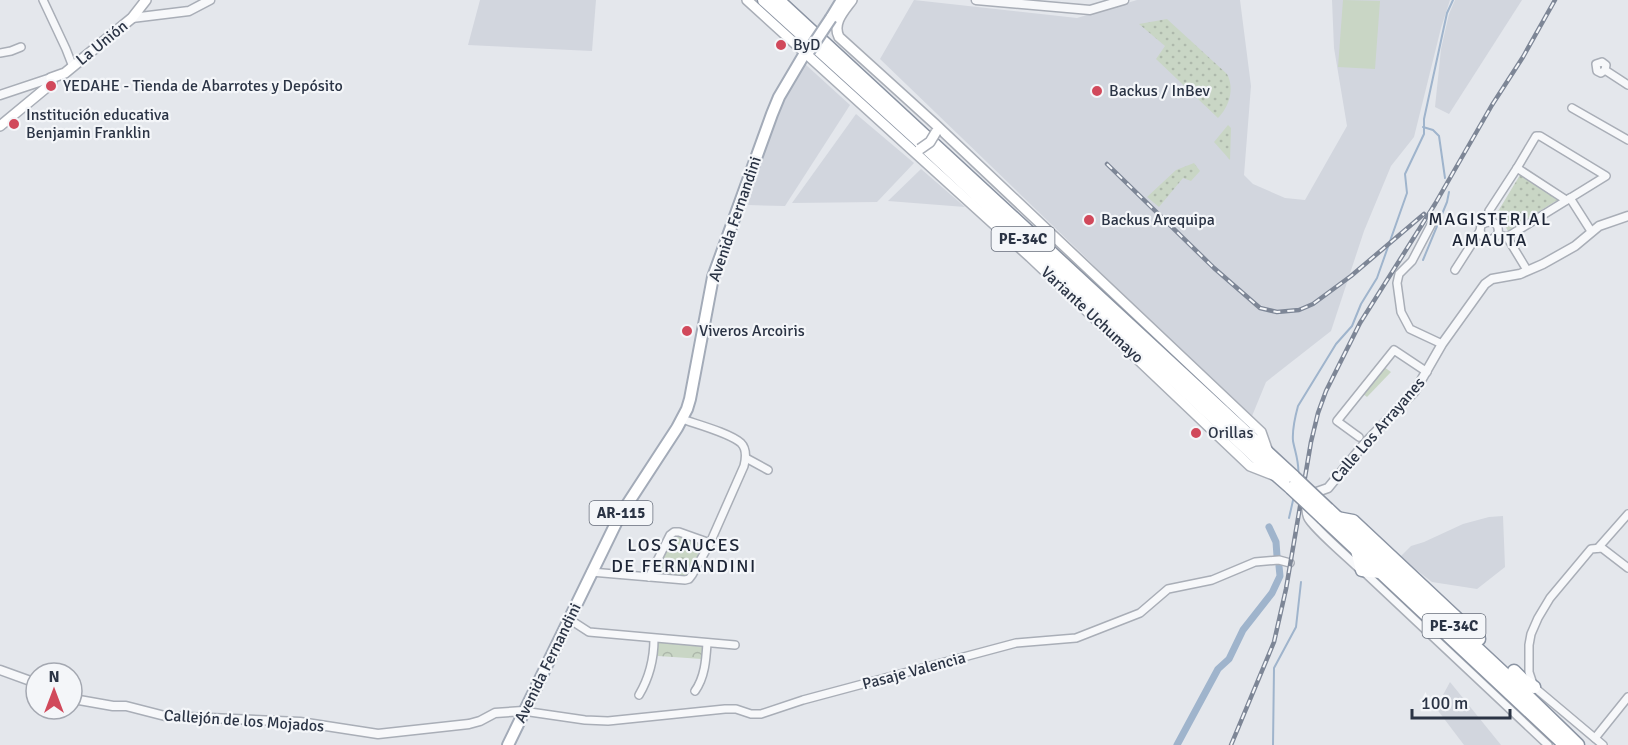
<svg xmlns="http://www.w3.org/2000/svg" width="1628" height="745" font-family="Signika,sans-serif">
	<defs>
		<pattern id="grass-dots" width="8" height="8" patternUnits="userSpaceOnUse" patternTransform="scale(1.5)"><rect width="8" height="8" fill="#c9d6c5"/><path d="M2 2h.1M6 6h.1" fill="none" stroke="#adb8ab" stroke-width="1.8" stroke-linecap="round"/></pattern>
		<pattern id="forest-crowns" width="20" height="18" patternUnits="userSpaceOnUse" patternTransform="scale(1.5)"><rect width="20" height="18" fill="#c9d6c5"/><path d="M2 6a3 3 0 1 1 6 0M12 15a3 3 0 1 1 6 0" fill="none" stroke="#adb8ab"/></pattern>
	</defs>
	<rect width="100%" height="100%" fill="#e4e7ec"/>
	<g fill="#d2d6de">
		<polygon points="480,0 596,0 592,51 468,45"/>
		<polygon points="914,0 1077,18 1137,0 1240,0 1251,86 1244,175 1253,184 1285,198 1305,200 1347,126 1334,48 1332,0 1450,0 1441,28 1414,137 1391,166 1364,231 1331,331 1266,382 1252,416 1198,369 1078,250 880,59"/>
		<polygon points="1455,0 1522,0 1449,114 1435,107 1441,49 1449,14"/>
		<polygon points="805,64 850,105 785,206 748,205 778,107"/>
		<polygon points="856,114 914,163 877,202 792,203"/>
		<polygon points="921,169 965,207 888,201"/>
		<polygon points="1503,516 1505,567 1477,589 1432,582 1400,557 1411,546 1424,542 1463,524 1489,517"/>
		<polygon points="1450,682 1501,745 1464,745 1436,708"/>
	</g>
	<g fill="url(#grass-dots)">
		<path d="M 1167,19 L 1227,74 C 1235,89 1229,107 1218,118 L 1156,59 L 1165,46 L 1139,24 Z"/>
		<polygon points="1228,125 1231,128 1230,160 1214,142"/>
		<polygon points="1194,163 1200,171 1191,181 1183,178 1159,207 1147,197 1176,170"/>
		<polygon points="1520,175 1559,199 1508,231 1497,213"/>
	</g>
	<g fill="url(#forest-crowns)">
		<polygon points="1384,367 1391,372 1367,397 1363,394"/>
		<polygon points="678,534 704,545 704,547 688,576 657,574 656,570 676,535"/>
		<polygon points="658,642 703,645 702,659 658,656"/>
	</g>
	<polygon fill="#c9d6c5" points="1343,0 1380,1 1375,69 1338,67"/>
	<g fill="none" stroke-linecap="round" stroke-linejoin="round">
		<g stroke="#9fb4cc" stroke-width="2">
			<polyline points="1423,127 1433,130 1439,136 1445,178"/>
			<polyline points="1423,260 1447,202 1449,192"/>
			<path d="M 1298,476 C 1300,464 1295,452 1293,441 C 1292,429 1295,417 1298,406 L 1336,344 L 1352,326 L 1361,304 L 1377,278 L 1407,193 L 1405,174 L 1424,134 L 1424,119 L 1447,13 L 1453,0"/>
			<polyline points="1289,518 1294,496"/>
			<polyline points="1273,745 1274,668 1296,627 1301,582"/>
		</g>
		<g stroke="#9fb4cc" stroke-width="7">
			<polyline points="1269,527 1276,542 1277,556"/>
			<polyline points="1177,745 1218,669 1229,659 1243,630 1272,593 1280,576 1279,566"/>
		</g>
		<g stroke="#a9aeb7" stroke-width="10">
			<g id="minor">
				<polyline points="43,0 66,49 73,67"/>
				<polyline points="0,53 11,51 21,47"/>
				<polyline points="1605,70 1601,73 1597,71 1596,64 1602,62 1606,65 1605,70 1628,85"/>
				<polyline points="1572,108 1628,140"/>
				<polyline points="1517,168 1566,200"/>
				<polyline points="1570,198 1591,231"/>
				<polyline points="1487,221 1489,211 1517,168 1536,136 1540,136 1606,176 1507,237"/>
				<polyline points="1432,223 1412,261 1399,274 1397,283 1401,312 1410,329 1442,344"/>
				<path d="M 1480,231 C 1483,241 1492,242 1498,234"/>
				<polyline points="1503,236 1507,237 1527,270"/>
				<path d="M 1455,270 L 1480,231 L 1481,225 C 1491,219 1500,222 1498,234"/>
				<polyline points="1359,437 1337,421 1394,350 1427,372"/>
				<polyline points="746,458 768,470"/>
				<polyline points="1598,548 1628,514"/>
				<path d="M 591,572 L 685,580 L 689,579 L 692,575 L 710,543 L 744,466 C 746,458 747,449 741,443 C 730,433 696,424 682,419"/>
				<polyline points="1364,572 1548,745"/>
				<polyline points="649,577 670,535 674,532 679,532 710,543"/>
				<polyline points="569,619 589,632 735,645"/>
				<path d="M 695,691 C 705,677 706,659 707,643"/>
				<path d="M 639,695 C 649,678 654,658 654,639"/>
				<polyline points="523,711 585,720 608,721 725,709 736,709 751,714 761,714 803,700 1016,643 1076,638 1140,613 1168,589 1212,580 1255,562 1279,560 1290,563"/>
				<polyline points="1595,738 1628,697"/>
				<polyline points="1603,745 1534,687 1529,672 1529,645 1531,634 1538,618 1550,598 1591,549 1602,548 1628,568"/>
			</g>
		</g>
		<g stroke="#a9aeb7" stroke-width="11">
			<g id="tertiary">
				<polyline points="976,0 1090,10 1124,0"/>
				<polyline points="132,18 189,11 210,0"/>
				<polyline points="0,95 51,78"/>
				<path d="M 1360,569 C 1351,560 1311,526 1308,517 C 1305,509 1307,501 1311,494 L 1328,488 L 1365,443 L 1415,391 L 1442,344 L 1485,284 L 1492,279 L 1520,274 L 1543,264 L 1575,246 L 1599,226 L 1628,216"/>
				<polyline points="0,670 36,683"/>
				<polyline points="72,697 79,700 113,706 126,706 165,716 300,722 378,734 469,724 480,721 495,713 523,711"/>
			</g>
		</g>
		<g stroke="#a9aeb7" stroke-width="12">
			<g id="secondary">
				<polyline points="747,0 1030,257 1250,466 1273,475"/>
				<path d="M 852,0 C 844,11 832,23 839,37 L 935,124 L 1261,432 L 1268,452"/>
				<polyline points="0,126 52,83 51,78 65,73 132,18 146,0"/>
			</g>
		</g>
		<g stroke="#a3abb8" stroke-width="14">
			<g id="primary">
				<polyline points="831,18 842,0"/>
				<polyline points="508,745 619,517 677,428 687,409 690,399 713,277 772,114 779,97 805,53"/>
			</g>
		</g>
		<g stroke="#8b94a3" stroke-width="15">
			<g id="motorway">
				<polyline points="764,0 918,140 1257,458 1291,488"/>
				<polyline points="778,0 1294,477"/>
				<polyline points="1328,509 1512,681 1578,745"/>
				<polyline points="1323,518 1565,745"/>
				<polyline points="1337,518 1353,521 1479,639"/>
				<polyline points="1357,550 1362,570 1380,572"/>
				<polyline points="1514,671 1523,680 1534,687"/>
			</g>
		</g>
		<use href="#minor" stroke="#f7f8fa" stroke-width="7"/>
		<use href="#tertiary" stroke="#f7f8fa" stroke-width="8"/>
		<use href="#secondary" stroke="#fff" stroke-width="9"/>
		<use href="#primary" stroke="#fff" stroke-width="10"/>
		<use href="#motorway" stroke="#fff" stroke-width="12"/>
		<g stroke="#7d8696" stroke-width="4.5">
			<g id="rail">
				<polyline points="1107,164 1214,268 1260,308 1277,312 1299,310 1313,304 1351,276 1424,214"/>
				<polyline points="1231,745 1274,642 1286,589 1311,442 1318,413 1326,391 1360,323 1435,204 1492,105 1523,57 1555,0"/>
			</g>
		</g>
		<use href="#rail" stroke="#f4f6f9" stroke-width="2" stroke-dasharray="7" stroke-linecap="butt"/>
		<g stroke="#a9aeb7" stroke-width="12" stroke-linecap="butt">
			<polyline id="secondary-bridge" points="920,149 930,142 936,132"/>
		</g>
		<g stroke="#a3abb8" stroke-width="14" stroke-linecap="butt">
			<polyline id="primary-bridge" points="809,51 831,18"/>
		</g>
		<g stroke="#8b94a3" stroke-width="15" stroke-linecap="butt">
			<g id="motorway-bridge">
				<polyline points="1294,477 1328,509"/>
				<polyline points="1291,488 1323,518"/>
			</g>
		</g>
		<use href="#secondary-bridge" stroke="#fff" stroke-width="9"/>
		<use href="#primary-bridge" stroke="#fff" stroke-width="10"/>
		<use href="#motorway-bridge" stroke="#fff" stroke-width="12"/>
	</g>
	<g fill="#d1495b" stroke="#f4f6f9" stroke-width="2">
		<circle cx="781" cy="45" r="6"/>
		<circle cx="51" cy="86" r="6"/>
		<circle cx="1097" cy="91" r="6"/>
		<circle cx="14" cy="124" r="6"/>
		<circle cx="1089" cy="220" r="6"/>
		<circle cx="687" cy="331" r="6"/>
		<circle cx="1196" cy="433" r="6"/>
	</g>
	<g text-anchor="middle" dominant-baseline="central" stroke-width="4.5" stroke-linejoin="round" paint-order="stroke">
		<g fill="#f4f6f9" stroke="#676e7b" stroke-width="1.5">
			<rect x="991.5" y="227" width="63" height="24" rx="4.5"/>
			<rect x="589.5" y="501" width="63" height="24" rx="4.5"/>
			<rect x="1422.5" y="614" width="63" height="24" rx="4.5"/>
		</g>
		<g font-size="15" font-weight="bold" fill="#2b3445">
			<text x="1023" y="239">PE-34C</text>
			<text x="621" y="513">AR-115</text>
			<text x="1454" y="626">PE-34C</text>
		</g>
		<g font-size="16" fill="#2b3445" stroke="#f4f6f9">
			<text transform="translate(102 43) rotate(-39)">La Unión</text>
			<text transform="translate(735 219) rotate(-71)">Avenida Fernandini</text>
			<text transform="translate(1092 315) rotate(43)">Variante Uchumayo</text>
			<text transform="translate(1378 430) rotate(-49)">Calle Los Arrayanes</text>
			<text transform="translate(548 663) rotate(-64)">Avenida Fernandini</text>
			<text transform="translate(914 671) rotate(-15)">Pasaje Valencia</text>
			<text transform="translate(244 721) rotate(4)">Callejón de los Mojados</text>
		</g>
		<g font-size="16" fill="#2b3445" stroke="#f4f6f9" text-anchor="start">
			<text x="793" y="45">ByD</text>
			<text x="63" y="86">YEDAHE - Tienda de Abarrotes y Depósito</text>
			<text x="1109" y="91">Backus / InBev</text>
			<text x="26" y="115">Institución educativa<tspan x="26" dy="18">Benjamin Franklin</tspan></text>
			<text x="1101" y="220">Backus Arequipa</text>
			<text x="699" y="331">Viveros Arcoiris</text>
			<text x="1208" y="433">Orillas</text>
		</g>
		<g font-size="18" letter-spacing="1.5" fill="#1d2536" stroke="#f4f6f9">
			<text x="1490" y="219">MAGISTERIAL<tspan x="1490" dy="21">AMAUTA</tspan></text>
			<text x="684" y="545">LOS SAUCES<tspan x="684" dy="21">DE FERNANDINI</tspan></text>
		</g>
	</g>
	<g transform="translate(54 691)"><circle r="28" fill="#f4f6f9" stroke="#a4a8b1" stroke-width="1.5"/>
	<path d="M0-4.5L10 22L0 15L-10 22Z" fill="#d1495b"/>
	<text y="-9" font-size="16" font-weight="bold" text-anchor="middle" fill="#2b3445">N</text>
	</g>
	<path d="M1412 709v9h98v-9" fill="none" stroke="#2b3445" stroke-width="3"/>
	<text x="1421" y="709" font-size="18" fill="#2b3445" stroke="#f4f6f9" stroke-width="4.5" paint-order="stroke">100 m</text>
</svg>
